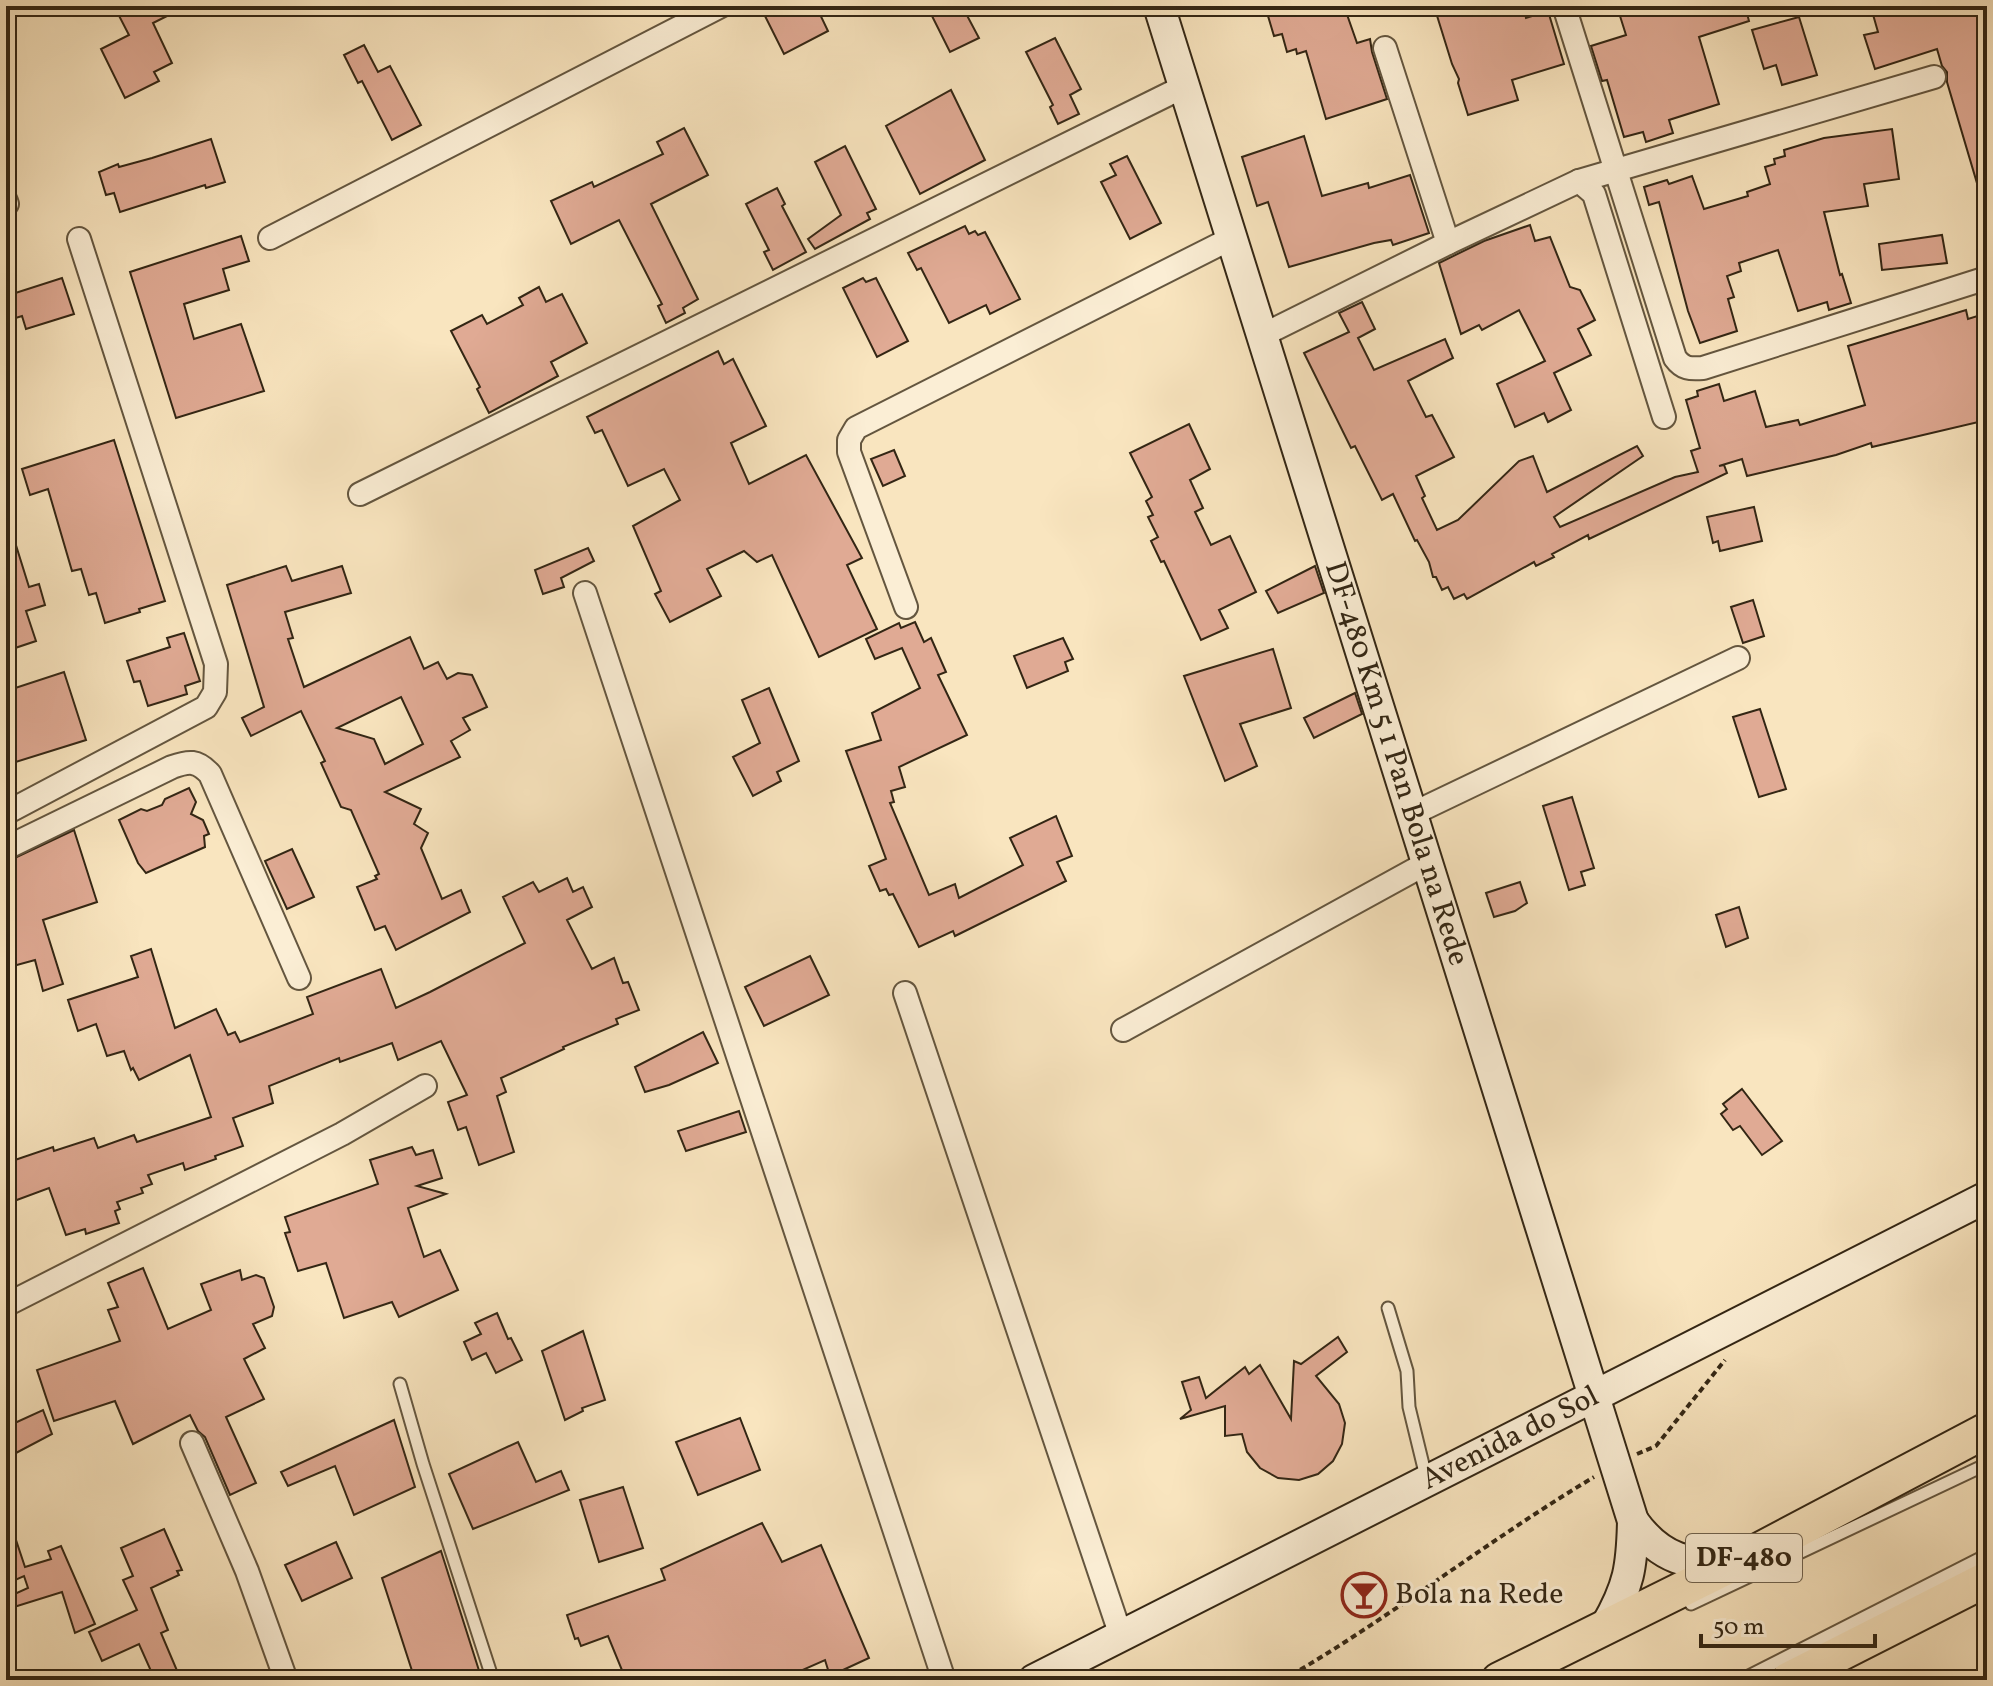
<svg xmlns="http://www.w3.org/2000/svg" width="1993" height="1686" font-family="Vollkorn,serif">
	<rect width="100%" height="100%" fill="#f9e5bf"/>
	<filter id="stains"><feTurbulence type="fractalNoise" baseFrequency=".0025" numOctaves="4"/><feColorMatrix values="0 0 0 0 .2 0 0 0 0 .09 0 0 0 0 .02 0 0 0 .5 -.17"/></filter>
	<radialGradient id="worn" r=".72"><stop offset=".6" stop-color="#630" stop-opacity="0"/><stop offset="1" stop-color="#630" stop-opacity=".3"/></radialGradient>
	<g fill="#e0aa94" stroke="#332614" stroke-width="2" fill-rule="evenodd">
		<polygon points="114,6 187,6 153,23 172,63 154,72 159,81 125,98 101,49 129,35"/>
		<polygon points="760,6 816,6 828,31 784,54"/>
		<polygon points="927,6 962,6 979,38 950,52"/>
		<polygon points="1265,6 1344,6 1357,43 1370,39 1372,52 1387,99 1326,119 1306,51 1297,54 1296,49 1287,52 1282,34 1274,36"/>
		<polygon points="1434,6 1524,6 1526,18 1548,11 1564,64 1512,80 1518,100 1468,115 1458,83 1459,79 1452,64"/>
		<polygon points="1636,6 1745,6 1749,21 1699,37 1719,104 1669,120 1673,133 1646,142 1643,132 1624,137 1607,80 1602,81 1591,46 1626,35 1620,16 1637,11"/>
		<polygon points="1889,6 1987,6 1987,199 1982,200 1947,82 1947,72 1942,66 1937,49 1875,69 1864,35 1878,32 1872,11"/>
		<polygon points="1799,17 1817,75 1782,85 1776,65 1764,69 1752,30"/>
		<polygon points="1055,38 1081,89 1070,95 1079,114 1058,124 1050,107 1053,105 1026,52"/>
		<polygon points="364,45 378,72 390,66 421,125 392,140 362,81 358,83 344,55"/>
		<polygon points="951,90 985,160 920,194 886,126"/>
		<polygon points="684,128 708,175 651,204 698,299 683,308 685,313 666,323 658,306 662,304 619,220 571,244 551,201 592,182 594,187 663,154 657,142"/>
		<polygon points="1892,129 1899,179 1864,184 1868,206 1824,212 1840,275 1842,274 1851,303 1829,310 1827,302 1798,311 1778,250 1739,263 1741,271 1727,276 1734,297 1728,299 1737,331 1700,343 1688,311 1659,202 1649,205 1644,187 1667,180 1669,184 1692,176 1704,209 1748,196 1747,192 1770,184 1765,167 1775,164 1774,159 1785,156 1784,150 1824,138"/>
		<polygon points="1304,136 1322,196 1368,183 1369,188 1410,175 1429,233 1393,245 1391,240 1374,243 1289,267 1268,202 1257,206 1242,157"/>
		<polygon points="211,139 225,182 206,188 205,185 120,212 114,193 106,195 99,172 118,164 119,167 152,158"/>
		<polygon points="845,146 876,209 867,213 870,219 815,249 808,239 841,215 815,162"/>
		<polygon points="1127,156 1161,223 1130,239 1101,182 1116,175 1110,164"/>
		<polygon points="777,188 785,204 782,206 806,252 773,270 764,252 769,250 746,204"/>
		<polygon points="1530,225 1535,241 1550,237 1570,287 1580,290 1595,320 1578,329 1591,355 1554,373 1571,410 1548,422 1544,413 1515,427 1497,384 1545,361 1519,310 1482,330 1479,325 1461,334 1439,263 1484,241"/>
		<polygon points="965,226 969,234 975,231 978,235 985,232 1020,299 990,314 986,305 949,323 921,268 917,270 908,253"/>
		<polygon points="1942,235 1947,263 1882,270 1879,244"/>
		<polygon points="241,236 249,261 223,269 229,290 184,304 194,339 241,324 264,391 176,418 130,272"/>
		<polygon points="62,278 74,314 26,329 22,316 6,321 6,296"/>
		<polygon points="863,278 866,282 876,278 908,341 877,357 843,288"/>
		<polygon points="539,287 546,302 562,294 587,343 551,362 558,376 489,413 477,389 480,387 451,331 482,315 487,324 523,305 519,298"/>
		<polygon points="1362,302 1375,329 1358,338 1374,370 1445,339 1453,358 1408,381 1426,417 1432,415 1454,457 1416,476 1425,496 1422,498 1437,530 1458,520 1519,461 1533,456 1547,492 1637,446 1643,456 1554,517 1560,527 1675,477 1698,472 1691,451 1700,448 1686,400 1698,396 1697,391 1719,384 1724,401 1755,391 1766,427 1798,420 1800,425 1865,405 1848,346 1966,310 1968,319 1987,313 1987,420 1872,447 1871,443 1836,455 1747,476 1742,459 1719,466 1724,465 1727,473 1589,539 1588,535 1552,554 1554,557 1536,566 1534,562 1467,599 1464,594 1454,599 1448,587 1442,590 1436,577 1433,577 1429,562 1417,540 1415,541 1393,494 1382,500 1355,446 1351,448 1304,353 1349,332 1339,313"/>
		<polygon points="718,351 724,364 733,359 766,426 731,443 749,484 806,455 862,558 847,565 877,629 819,657 772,555 757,562 744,551 707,569 721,596 670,622 655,594 661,591 633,526 680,500 664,469 628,486 602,430 595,433 587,417"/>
		<polygon points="1189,424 1210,469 1190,480 1203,508 1195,512 1211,545 1230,536 1256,592 1219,610 1228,628 1201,640 1164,561 1161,562 1151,541 1158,537 1148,517 1153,515 1146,501 1152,497 1130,453"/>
		<polygon points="114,440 165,601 139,609 140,612 105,623 96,593 89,595 81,569 72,571 48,489 30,495 22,469"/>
		<polygon points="894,450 905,476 883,486 871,459"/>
		<polygon points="1754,507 1762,541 1720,551 1718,541 1713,543 1707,517"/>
		<polygon points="10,526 29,587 39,584 45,605 26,611 36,641 6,651 6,527"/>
		<polygon points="588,548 594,561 561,578 564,587 543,594 535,570"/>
		<path d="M 286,566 L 292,581 L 342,566 L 351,593 L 285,612 L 293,638 L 288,639 L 304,687 L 410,637 L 424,669 L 438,662 L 447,679 L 458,673 L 472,675 L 487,707 L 463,718 L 470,730 L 451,741 L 460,757 L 385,792 L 421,809 L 414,824 L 428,833 L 421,848 L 442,899 L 461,890 L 470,912 L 396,950 L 385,926 L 375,930 L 357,887 L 377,879 L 375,876 L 379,874 L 351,810 L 341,807 L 321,763 L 325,761 L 301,711 L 251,736 L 242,718 L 264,707 L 227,585 ZM 401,697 L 423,744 L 385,764 L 374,739 L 337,728 Z"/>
		<polygon points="1315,566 1324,593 1278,613 1266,591"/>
		<polygon points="1753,600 1764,636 1743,643 1731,607"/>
		<polygon points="915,622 924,642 931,638 946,672 938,675 967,735 899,767 905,787 891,791 894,802 890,803 929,895 955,884 959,898 1023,865 1010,838 1056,816 1072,856 1057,862 1066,881 955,936 953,931 919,947 893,894 889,895 886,889 880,891 869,866 886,859 846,751 881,740 872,713 920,688 902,648 875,659 866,639 899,623 901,628"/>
		<polygon points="184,633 200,681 185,686 187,694 148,706 140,681 134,682 127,661 170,647 167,638"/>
		<polygon points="1063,638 1073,659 1065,662 1068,671 1027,688 1014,656"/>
		<polygon points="1273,649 1291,708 1240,724 1257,766 1225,781 1184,676"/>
		<polygon points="64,672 86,740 6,765 6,691"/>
		<polygon points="769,688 799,761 777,772 781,781 753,796 733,757 760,743 742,700"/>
		<polygon points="1355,693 1362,714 1314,738 1304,718"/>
		<polygon points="1760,709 1786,789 1759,797 1733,717"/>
		<polygon points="189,788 196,802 191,814 203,820 209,834 204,836 205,847 146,873 138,863 119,820 141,809 147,811 162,805 165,799"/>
		<polygon points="1572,797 1594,868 1581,872 1585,885 1569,890 1543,806"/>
		<polygon points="74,830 97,902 43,920 63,984 43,991 35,960 6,968 6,862"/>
		<polygon points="292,849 314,897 287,909 265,861"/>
		<polygon points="567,878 573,892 583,887 592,907 567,920 592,969 614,958 623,983 628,982 639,1010 616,1019 618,1024 563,1047 564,1049 501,1078 506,1092 497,1096 514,1152 479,1165 466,1127 458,1130 448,1102 467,1095 441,1041 398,1060 392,1043 340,1062 339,1058 269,1086 273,1103 233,1118 243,1146 215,1156 216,1159 185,1170 183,1163 148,1175 152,1184 141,1188 143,1193 117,1202 120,1209 115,1211 119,1223 86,1234 85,1229 66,1235 49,1188 6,1204 6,1163 53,1147 54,1151 94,1138 98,1148 134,1135 137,1142 211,1117 190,1055 139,1080 133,1068 131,1070 124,1051 107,1056 96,1024 78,1031 68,1000 138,977 131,956 151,949 175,1028 216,1009 228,1035 235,1032 240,1042 313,1014 307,997 381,969 396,1008 430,992 525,943 503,897 533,882 539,892"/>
		<polygon points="1520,882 1527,903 1515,911 1494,917 1486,893"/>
		<polygon points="1739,907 1748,938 1726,947 1716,915"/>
		<polygon points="810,956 829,995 764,1026 745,987"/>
		<polygon points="703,1032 718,1063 669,1085 645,1092 635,1067"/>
		<polygon points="1742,1089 1782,1141 1762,1155 1740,1126 1733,1130 1721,1114 1727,1109 1723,1104"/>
		<polygon points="739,1111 746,1132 686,1151 678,1131"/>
		<polygon points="412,1147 416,1155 433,1150 442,1178 417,1186 446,1194 408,1208 424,1257 440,1250 458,1290 399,1317 392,1302 344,1318 326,1263 298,1271 285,1233 290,1232 285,1217 378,1184 370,1160"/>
		<polygon points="143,1268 168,1329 211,1310 201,1284 240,1270 242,1280 256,1275 264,1278 274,1307 272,1316 253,1324 265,1348 244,1359 264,1399 226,1417 256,1483 230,1495 205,1437 198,1431 190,1415 133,1444 115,1401 54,1421 37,1370 120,1341 108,1310 118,1307 108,1283"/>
		<polygon points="497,1313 508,1339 511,1338 522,1360 496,1373 486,1353 472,1360 464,1342 481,1334 475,1323"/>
		<polygon points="583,1331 605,1400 582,1408 583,1411 565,1420 542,1351"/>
		<polygon points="1338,1337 1347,1352 1316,1376 1339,1404 1345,1423 1342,1444 1333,1461 1318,1474 1299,1480 1278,1478 1260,1468 1247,1452 1242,1434 1225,1436 1225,1406 1180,1419 1191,1410 1182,1382 1199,1377 1206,1398 1245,1367 1249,1374 1260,1365 1291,1419 1294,1361 1301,1364"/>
		<polygon points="43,1410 52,1434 14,1454 6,1436 6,1427"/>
		<polygon points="740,1418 760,1470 698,1495 676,1442"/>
		<polygon points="394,1420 415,1487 354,1515 335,1466 288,1486 281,1472"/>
		<polygon points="518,1442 536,1482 561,1471 569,1490 473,1529 449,1474"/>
		<polygon points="623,1487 643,1548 599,1562 580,1500"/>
		<polygon points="6,1522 10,1522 25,1567 51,1559 48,1551 61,1546 95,1624 75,1633 62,1592 14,1607 10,1596 28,1588 24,1576 6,1584"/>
		<polygon points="762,1523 782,1562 821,1545 869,1658 830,1676 825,1660 791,1675 792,1680 626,1680 608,1636 581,1646 578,1638 575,1639 567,1615 665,1580 661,1569"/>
		<polygon points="164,1529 182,1570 177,1571 179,1575 151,1588 168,1630 161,1633 181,1680 155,1680 139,1644 102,1661 89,1632 137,1610 123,1580 133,1576 121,1548"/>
		<polygon points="336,1542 352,1578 302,1601 285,1565"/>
		<polygon points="441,1551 482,1680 415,1680 382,1578"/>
	</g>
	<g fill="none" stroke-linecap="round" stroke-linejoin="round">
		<g stroke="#64563f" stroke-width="15">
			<g id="lane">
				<polyline points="1388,1308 1407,1371 1409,1407 1427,1481"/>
				<polyline points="400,1384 423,1464 493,1680"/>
				<polyline points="1691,1604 1987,1464"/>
				<polyline points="1741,1680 1987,1555"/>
			</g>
		</g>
		<g stroke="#64563f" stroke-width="26">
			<g id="street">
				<path d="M 1564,6 L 1675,358 C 1683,369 1690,369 1703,368 L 1987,278"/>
				<polyline points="1385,48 1448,243"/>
				<polyline points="1579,181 1594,194 1664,417"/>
				<polyline points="6,201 7,204"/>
				<polyline points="270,238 721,6"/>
				<polyline points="1261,336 1448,243 1579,181 1934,77"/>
				<polyline points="360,494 1183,87"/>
				<polyline points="585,593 944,1680"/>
				<polyline points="906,607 849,452 849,440 856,428 1230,239"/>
				<polyline points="6,813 206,707 215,692 216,664 79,239"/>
				<polyline points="1412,814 1738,658"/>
				<path d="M 6,848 L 172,767 C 189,761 197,760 210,774 L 299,978"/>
				<polyline points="905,993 1121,1636"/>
				<polyline points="1123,1030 1427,863"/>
				<polyline points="6,1305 342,1134 425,1086"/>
				<polyline points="192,1443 247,1571 286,1680"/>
			</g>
		</g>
		<g stroke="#332614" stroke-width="34">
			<g id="secondary">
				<path id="s1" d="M 1159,6 L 1633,1521 C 1632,1567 1629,1586 1606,1626"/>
				<path d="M 1633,1521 C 1660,1559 1690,1567 1735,1563"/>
				<path id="s2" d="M 1034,1680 L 1987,1197"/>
			</g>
		</g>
		<g stroke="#332614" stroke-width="38">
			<g id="primary">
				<polyline points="1499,1680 1735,1563 1987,1430"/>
				<polyline points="1788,1680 1987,1579"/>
			</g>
		</g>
		<g stroke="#332614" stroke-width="4" stroke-dasharray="6 4" stroke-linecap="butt">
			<polyline points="1637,1454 1656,1446 1725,1360"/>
			<path d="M 1283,1680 C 1390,1618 1487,1541 1594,1477"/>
		</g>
		<use href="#lane" stroke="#fbeed5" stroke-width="11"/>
		<use href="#street" stroke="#fbeed5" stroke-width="22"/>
		<use href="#secondary" stroke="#fbeed5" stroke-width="30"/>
		<use href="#primary" stroke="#f9e5bf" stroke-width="34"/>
	</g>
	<defs>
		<g id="bar-ring" transform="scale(2.3)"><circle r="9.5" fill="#fbeed5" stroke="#8f2418" stroke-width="1.5"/><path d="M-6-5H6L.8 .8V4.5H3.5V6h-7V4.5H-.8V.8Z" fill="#8f2418"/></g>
	</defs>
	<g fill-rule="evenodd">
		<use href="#bar-ring" x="1364" y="1595"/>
	</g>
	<g text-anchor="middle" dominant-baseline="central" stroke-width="6" stroke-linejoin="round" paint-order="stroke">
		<rect fill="#fbeed5" stroke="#6f624e" stroke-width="2" x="1686" y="1534" width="116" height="48" rx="6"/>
		<g font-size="28" font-weight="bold" fill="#332614">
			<text x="1744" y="1558">DF-480</text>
		</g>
		<g font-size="30" fill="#332614" stroke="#fbeed5">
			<text stroke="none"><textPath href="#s1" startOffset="794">DF-480 Km 5 1 Pan Bola na Rede</textPath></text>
			<text stroke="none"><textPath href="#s2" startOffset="534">Avenida do Sol</textPath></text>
		</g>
		<g font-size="30" fill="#332614" stroke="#fbeed5" text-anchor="start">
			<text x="1395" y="1595">Bola na Rede</text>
		</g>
	</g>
	<rect width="1993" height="1686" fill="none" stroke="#f9e5bf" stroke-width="32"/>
	<rect x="8" y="8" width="1977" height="1670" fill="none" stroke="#332614" stroke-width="4"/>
	<rect x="16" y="16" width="1961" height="1654" fill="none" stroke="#332614" stroke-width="2"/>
	<path d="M1701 1634v12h174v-12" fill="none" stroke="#332614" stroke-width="4"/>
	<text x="1713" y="1634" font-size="24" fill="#332614" stroke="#fbeed5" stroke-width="6" paint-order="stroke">50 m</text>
	<rect width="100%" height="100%" filter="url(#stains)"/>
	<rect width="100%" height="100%" fill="url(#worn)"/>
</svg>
